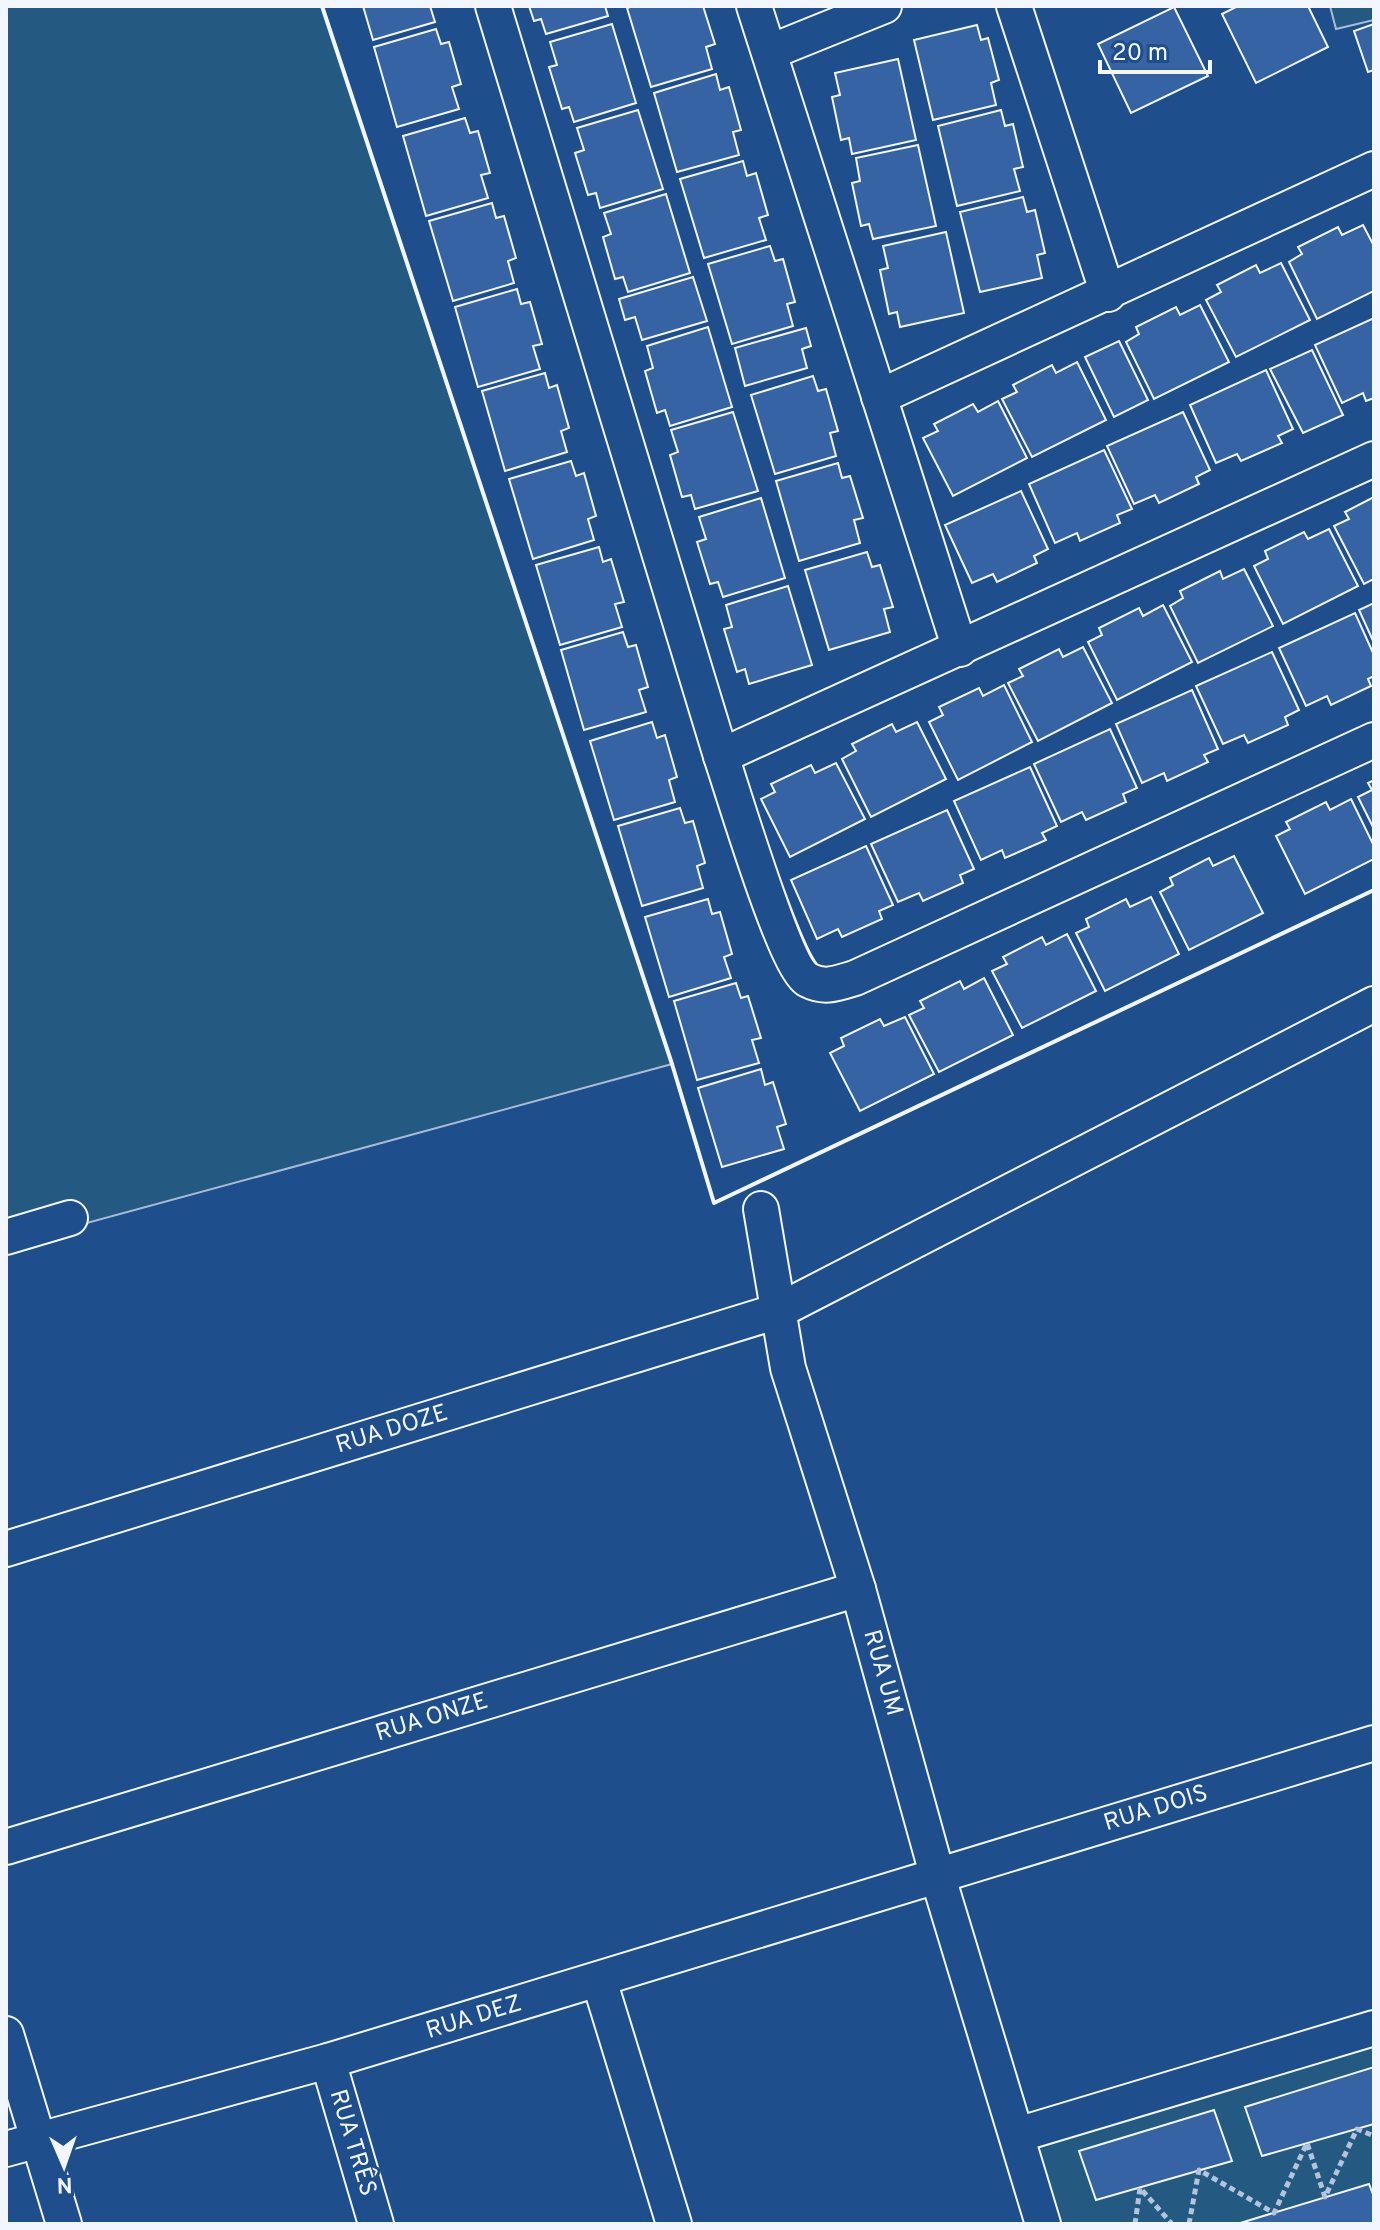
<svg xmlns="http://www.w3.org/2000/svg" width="1380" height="2230" font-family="Overpass,sans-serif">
	<rect width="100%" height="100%" fill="#1f4e8c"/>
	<g fill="#245a82" stroke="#a8bbd7" stroke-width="2">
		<polygon points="6,6 322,6 672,1064 6,1245"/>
		<polygon points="1330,6 1374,6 1374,20 1336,29"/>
		<polygon points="1374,2042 1374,2224 1056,2224 1029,2141"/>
	</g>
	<g fill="#3563a3" stroke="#f2f6ff" stroke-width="2">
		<polygon points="363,6 430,6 435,22 373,40"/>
		<polygon points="529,6 605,6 608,16 546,34 541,19 534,21"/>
		<polygon points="633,6 703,6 715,44 706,47 712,69 651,87 627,8"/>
		<polygon points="1238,6 1308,6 1328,47 1256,83 1222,14"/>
		<polygon points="1174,7 1208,76 1131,113 1098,44"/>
		<polygon points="612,24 636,103 574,122 569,107 562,109 549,67 557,65 550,42"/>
		<polygon points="1374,24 1374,70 1368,72 1354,31"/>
		<polygon points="977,25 981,40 988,38 999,80 991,83 996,105 933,120 914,40"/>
		<polygon points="436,29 441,44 449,42 461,84 452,87 459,109 397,127 374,47"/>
		<polygon points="898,59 916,140 852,154 849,138 841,140 832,97 840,95 835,73"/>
		<polygon points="716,74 720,90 729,87 741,130 733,132 739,155 677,172 654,93"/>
		<polygon points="638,110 663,189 600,208 596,193 588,195 575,153 584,150 577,128"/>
		<polygon points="1001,110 1005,126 1013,124 1023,167 1014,169 1020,191 957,206 938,126"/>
		<polygon points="465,118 470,133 478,131 490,173 481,175 488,198 426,216 403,136"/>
		<polygon points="918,145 936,226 873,239 869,224 861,226 852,183 860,181 856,158"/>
		<polygon points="743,161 747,176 756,173 768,215 759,218 766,240 704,258 680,179"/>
		<polygon points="666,194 690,273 628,292 623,277 615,279 603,237 611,234 604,213"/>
		<polygon points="1023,197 1027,212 1035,210 1045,253 1037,255 1042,278 980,292 960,212"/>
		<polygon points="492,203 496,218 504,216 516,258 508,261 514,283 453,301 429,221"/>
		<polygon points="1363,225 1374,246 1374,291 1317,319 1289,262 1302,254 1298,247 1338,227 1342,235"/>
		<polygon points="946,232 964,313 900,327 897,312 889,314 880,270 888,268 883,246"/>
		<polygon points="770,246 775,261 783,259 795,302 787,304 793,326 732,344 708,264"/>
		<polygon points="1281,263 1310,320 1236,357 1206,300 1221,292 1217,285 1256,265 1260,273"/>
		<polygon points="693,277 707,321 642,340 635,317 625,320 619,299"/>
		<polygon points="517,289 521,304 530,302 542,344 533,346 540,369 478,387 455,307"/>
		<polygon points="1200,305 1229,362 1154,399 1126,342 1139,334 1136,327 1176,307 1180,315"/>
		<polygon points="1374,318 1374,398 1366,401 1363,393 1342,403 1315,345"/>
		<polygon points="708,327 732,407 670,426 665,410 657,413 645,371 653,368 647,346"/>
		<polygon points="806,328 811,346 802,349 807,368 745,386 735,348"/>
		<polygon points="1119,341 1148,400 1114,417 1085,357"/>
		<polygon points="1312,350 1343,415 1303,433 1270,369"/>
		<polygon points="1077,362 1106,420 1032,457 1002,399 1017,392 1013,385 1052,365 1056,373"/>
		<polygon points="1266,370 1293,429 1278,436 1282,443 1241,461 1237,454 1216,463 1190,405"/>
		<polygon points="545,373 549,388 557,385 569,428 561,431 567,452 505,471 482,391"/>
		<polygon points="813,376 818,391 826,389 838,431 830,433 836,456 775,474 751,395"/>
		<polygon points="998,401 1027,458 953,496 923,438 938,431 934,424 973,404 978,412"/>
		<polygon points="733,412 758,491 695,509 691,495 682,497 670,455 678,452 671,430"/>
		<polygon points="1183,412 1210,470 1196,477 1199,484 1159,503 1155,495 1134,504 1107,446"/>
		<polygon points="1104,450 1132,509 1117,515 1120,523 1080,541 1077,533 1055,543 1029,484"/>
		<polygon points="571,461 576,476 584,473 596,516 588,519 594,540 533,559 509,479"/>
		<polygon points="838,463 842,478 850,476 863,518 854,520 860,543 799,561 776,481"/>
		<polygon points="1021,491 1048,549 1034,556 1037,563 997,582 993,574 972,583 945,525"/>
		<polygon points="1374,497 1374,579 1364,584 1334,526 1349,519 1345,512"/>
		<polygon points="761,498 785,578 723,597 718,582 710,584 697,542 706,539 699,517"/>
		<polygon points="1329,529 1358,586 1283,624 1254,566 1268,559 1265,551 1304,532 1308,539"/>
		<polygon points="599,547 603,562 611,559 624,602 615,604 622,627 560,645 536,565"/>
		<polygon points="867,552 872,567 880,565 893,607 884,609 890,632 829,650 805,570"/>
		<polygon points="1244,569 1273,626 1198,663 1170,606 1183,598 1180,591 1220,571 1223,579"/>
		<polygon points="788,586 812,665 749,684 745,669 737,672 724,629 732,627 726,605"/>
		<polygon points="1374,603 1374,643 1359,610"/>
		<polygon points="1163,605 1192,662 1117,700 1088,642 1102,635 1099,628 1139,608 1143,616"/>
		<polygon points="1355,613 1374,655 1374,676 1368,679 1371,686 1331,705 1327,696 1306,706 1279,648"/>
		<polygon points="623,632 628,647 636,645 648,687 639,690 646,712 584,730 561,650"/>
		<polygon points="1083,647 1112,703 1038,741 1008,683 1023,676 1019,669 1059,649 1063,657"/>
		<polygon points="1272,652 1299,710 1285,717 1288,725 1248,743 1244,735 1223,744 1196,686"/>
		<polygon points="1004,685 1032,742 958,780 929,722 943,715 939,707 979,688 983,696"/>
		<polygon points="1192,690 1218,749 1204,755 1208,762 1167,781 1164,773 1142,783 1116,724"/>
		<polygon points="652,722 657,738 665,735 677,777 669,780 675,802 614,820 590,741"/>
		<polygon points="917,722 946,779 871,817 842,759 856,751 852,744 892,724 896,732"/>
		<polygon points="1110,729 1137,788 1123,794 1126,802 1086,820 1082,812 1061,822 1034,764"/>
		<polygon points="836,763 865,819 790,857 761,799 775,792 771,784 811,765 815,773"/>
		<polygon points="1030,767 1057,826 1042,833 1046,840 1005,858 1002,850 981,860 954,801"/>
		<polygon points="1374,780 1374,829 1358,797 1372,790 1368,783"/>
		<polygon points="1351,799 1374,846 1374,859 1305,894 1276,836 1290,829 1286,822 1326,802 1330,810"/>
		<polygon points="680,808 685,823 693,821 705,863 697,866 703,888 642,906 618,826"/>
		<polygon points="947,810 974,869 960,875 963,883 923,901 919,893 898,902 871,844"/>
		<polygon points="866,846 893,905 879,911 882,919 842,937 838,929 817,939 791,880"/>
		<polygon points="1234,856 1263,913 1189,950 1160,892 1173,885 1170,878 1209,858 1213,866"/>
		<polygon points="1151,897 1179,954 1105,991 1076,933 1089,927 1086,919 1126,899 1130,907"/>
		<polygon points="708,899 712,914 720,912 732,954 724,957 731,978 669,997 645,917"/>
		<polygon points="1067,934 1096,991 1022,1028 992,971 1007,964 1003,957 1042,937 1046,945"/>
		<polygon points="984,978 1013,1035 939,1072 909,1015 924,1008 920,1001 960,981 964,989"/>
		<polygon points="736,983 741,998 748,996 761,1038 752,1040 759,1063 697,1080 674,1001"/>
		<polygon points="905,1017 934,1074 860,1111 830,1053 844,1046 841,1038 880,1019 884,1026"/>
		<polygon points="761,1069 765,1085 773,1082 786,1124 777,1127 784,1149 722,1167 698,1088"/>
		<polygon points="1374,2067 1374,2124 1262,2156 1245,2107"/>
		<polygon points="1214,2110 1232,2161 1096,2200 1079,2151"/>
		<polygon points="1369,2184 1374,2197 1374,2224 1237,2224"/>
	</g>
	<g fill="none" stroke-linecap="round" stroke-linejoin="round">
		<g stroke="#f2f6ff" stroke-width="38">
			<g id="minor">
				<polyline points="493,6 721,756 1374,459"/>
				<polyline points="754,6 960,649"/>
				<polyline points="1014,6 1108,294"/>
				<polyline points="770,52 884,6"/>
				<polyline points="879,397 1374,169"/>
				<path d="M 721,756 C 733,791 785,968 808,980 C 825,989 838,983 855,978 L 1374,740"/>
				<polyline points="761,1209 788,1368 858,1589 937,1874 1043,2224"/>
				<polyline points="6,1237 70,1218"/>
				<polyline points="6,1549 778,1311 1374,1004"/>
				<polyline points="6,1847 858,1589"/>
				<polyline points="599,1980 674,2224"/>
				<polyline points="6,2034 64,2224"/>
				<polyline points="328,2061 376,2224"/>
				<polyline points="1017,2135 1374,2028"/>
				<polyline points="6,2149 328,2061 1374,1743"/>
			</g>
		</g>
		<g stroke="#b3c4dc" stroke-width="5" stroke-dasharray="6 4" stroke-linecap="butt">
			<polyline points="1135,2224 1140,2188 1172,2224"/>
			<polyline points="1189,2224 1199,2170 1274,2213 1307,2143 1325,2197 1357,2129 1374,2136"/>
		</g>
		<use href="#minor" stroke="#1f4e8c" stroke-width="34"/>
		<polyline stroke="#f2f6ff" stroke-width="4" points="322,6 672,1064 714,1203 1374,890"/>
	</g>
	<g text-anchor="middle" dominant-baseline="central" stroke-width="6" stroke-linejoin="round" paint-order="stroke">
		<g font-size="24" fill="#f2f6ff" stroke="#1f4e8c">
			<text transform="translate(392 1430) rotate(-17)">RUA DOZE</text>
			<text transform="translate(882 1673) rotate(74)">RUA UM</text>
			<text transform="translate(432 1718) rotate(-17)">RUA ONZE</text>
			<text transform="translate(1156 1809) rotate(-17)">RUA DOIS</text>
			<text transform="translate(474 2018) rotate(-17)">RUA DEZ</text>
			<text transform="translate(352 2143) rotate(73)">RUA TRÊS</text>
		</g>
	</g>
	<rect width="1380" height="2230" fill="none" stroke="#f2f6ff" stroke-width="16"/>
	<g transform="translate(64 2166) rotate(178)" stroke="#1f4e8c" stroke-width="6" paint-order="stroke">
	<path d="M0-6L14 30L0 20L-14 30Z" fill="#f2f6ff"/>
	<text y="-12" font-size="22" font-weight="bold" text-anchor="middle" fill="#f2f6ff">N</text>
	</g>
	<path d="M1100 60v12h110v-12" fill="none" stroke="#f2f6ff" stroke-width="4"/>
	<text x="1112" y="60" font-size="24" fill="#f2f6ff" stroke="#1f4e8c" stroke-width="6" paint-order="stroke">20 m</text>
</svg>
